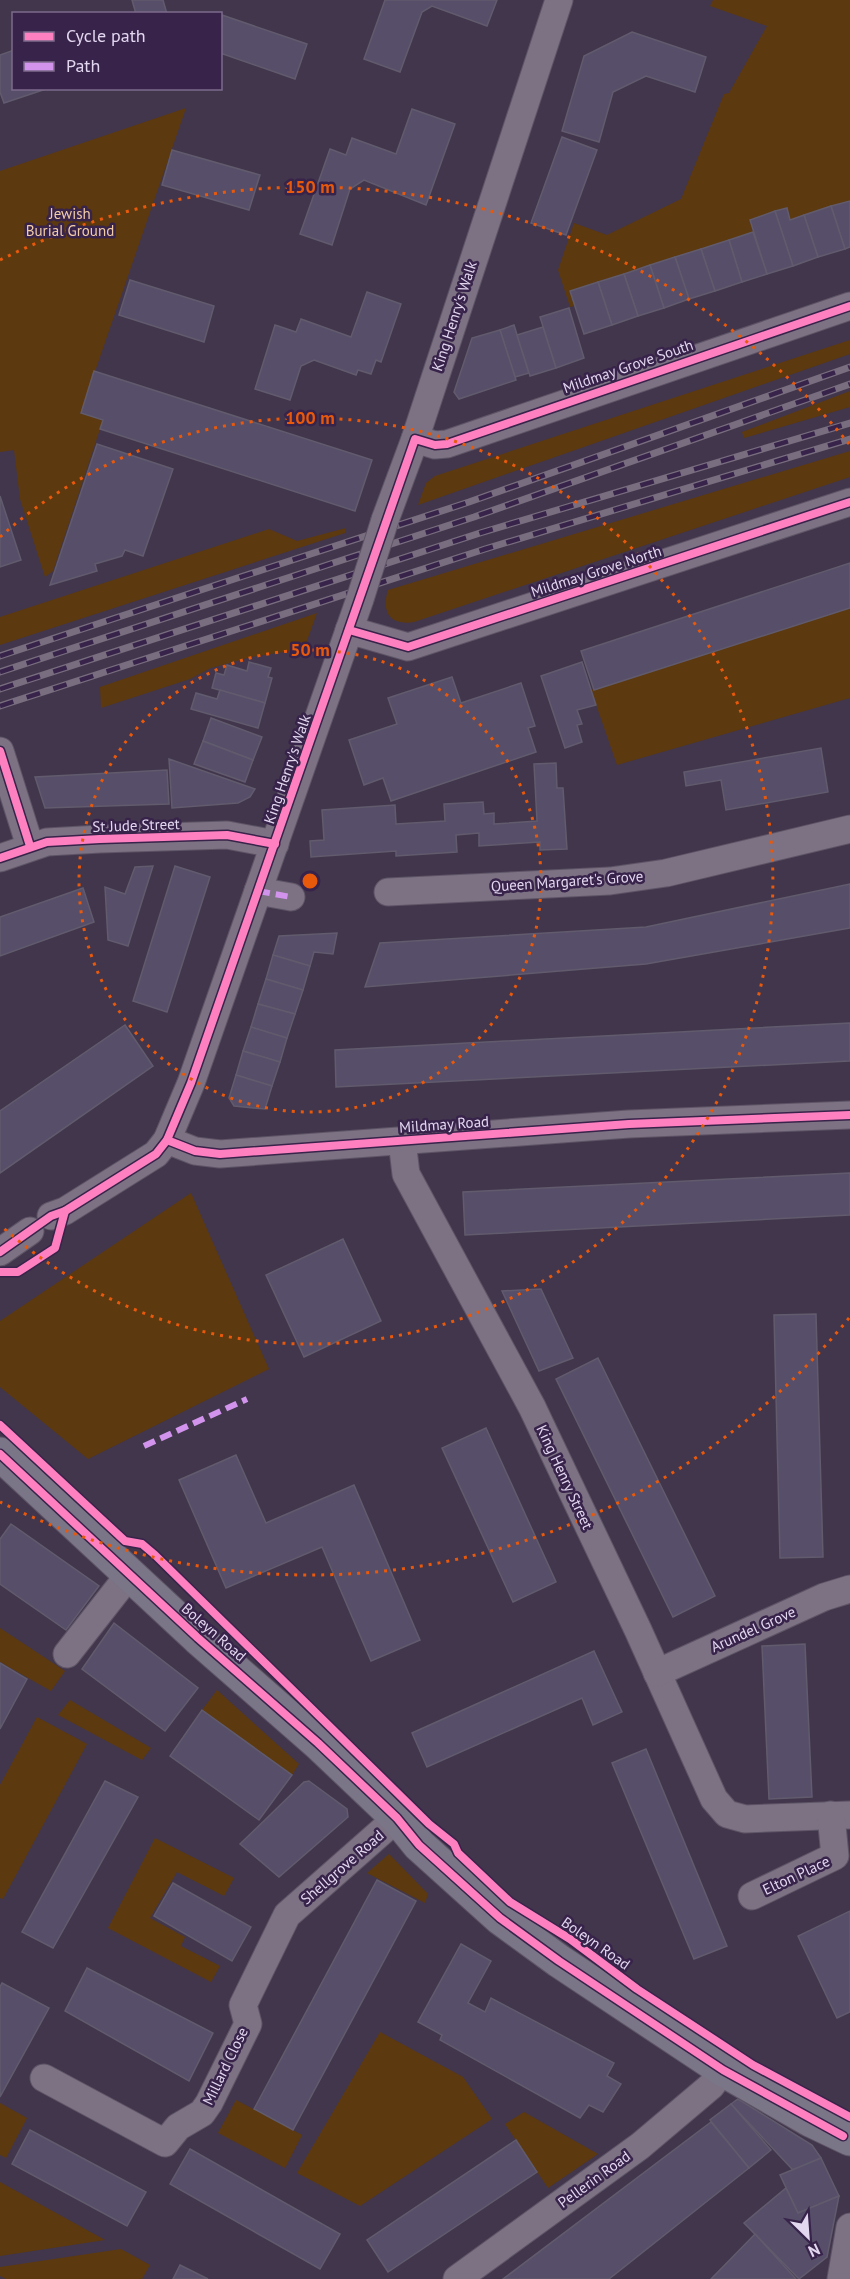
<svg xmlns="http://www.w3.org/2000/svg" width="850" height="2279" font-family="'PT Sans',sans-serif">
	<rect width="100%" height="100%" fill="#42364c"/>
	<g fill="#5c390e">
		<polygon points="713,0 850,0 850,201 790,220 786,208 750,220 753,232 570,291 574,306 570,307 558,270 574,223 607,235 681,199 724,94 729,93 767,26 710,6"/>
		<polygon points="186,108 81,412 103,420 53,571 45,577 20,499 14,450 0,452 0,171"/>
		<polygon points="850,340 850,354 418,505 426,483 435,476"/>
		<polygon points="850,391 850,407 744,438 742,432"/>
		<path d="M 850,451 L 850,477 L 414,622 C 390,626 381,612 388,590 Z"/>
		<polygon points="346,528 345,533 0,645 0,617 269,529 297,541"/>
		<polygon points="850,608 850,698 617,765 591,690"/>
		<polygon points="317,613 304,649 251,657 211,668 190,679 101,708 100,687"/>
		<polygon points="191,1193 269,1369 88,1459 0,1387 0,1321"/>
		<polygon points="0,1628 65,1671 51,1691 0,1662"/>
		<polygon points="217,1690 299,1764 292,1775 202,1710"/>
		<polygon points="70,1700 151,1748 142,1760 58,1715"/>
		<polygon points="37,1717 87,1744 3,1899 0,1898 0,1785"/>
		<polygon points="155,1838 234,1878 224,1896 177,1872 150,1918 185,1937 181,1946 220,1966 211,1982 108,1928"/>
		<polygon points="389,1854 428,1894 425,1903 367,1873"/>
		<polygon points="380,2032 463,2077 492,2119 360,2206 297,2173"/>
		<polygon points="236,2100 302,2135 285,2168 218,2133"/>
		<polygon points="0,2103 27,2118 6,2158 0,2155"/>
		<polygon points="524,2112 598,2154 548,2188 505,2124"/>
		<polygon points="0,2182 105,2240 0,2256"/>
		<polygon points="121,2249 150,2265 142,2279 6,2279 0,2276 0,2267"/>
	</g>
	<g fill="#574f69" stroke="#615b6d" stroke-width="1.5">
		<polygon points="132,0 163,0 167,14 136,14"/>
		<polygon points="385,0 497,0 487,26 432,6 422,12 400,72 364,59"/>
		<polygon points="222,15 307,44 295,79 220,53"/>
		<polygon points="632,32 706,57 695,92 646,76 613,92 599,142 562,131 584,56"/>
		<polygon points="14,50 14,88 49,88 4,103 0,92 0,55"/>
		<polygon points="412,109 455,124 426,205 364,180 350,189 332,245 300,234 330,149 346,155 352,138 396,154"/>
		<polygon points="562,137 597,150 566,235 531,223"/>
		<polygon points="172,150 260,175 249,210 162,185"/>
		<polygon points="850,201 850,247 845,249 831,206"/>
		<polygon points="831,206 845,249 818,257 804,215"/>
		<polygon points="787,208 790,220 804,215 818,257 793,266 775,211"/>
		<polygon points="775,211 793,266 767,274 750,220"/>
		<polygon points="753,232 767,274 742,282 729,240"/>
		<polygon points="729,240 742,282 715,291 701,249"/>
		<polygon points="701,249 715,291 689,299 675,257"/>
		<polygon points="675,257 689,299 664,308 650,265"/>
		<polygon points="650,265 664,308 638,316 624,274"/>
		<polygon points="624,274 638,316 612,325 598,282"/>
		<polygon points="130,280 214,306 204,342 119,315"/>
		<polygon points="598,282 612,325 584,334 570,291"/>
		<polygon points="367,292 401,304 381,362 376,360 371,374 358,370 356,375 314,360 301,366 290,400 255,389 275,325 296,332 301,319 351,337"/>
		<polygon points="569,308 584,358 556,368 540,317"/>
		<polygon points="514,325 529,373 515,377 500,330"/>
		<polygon points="543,327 556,368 530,376 517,335"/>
		<polygon points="500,330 516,380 459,399 454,392 472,338"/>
		<polygon points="94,371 372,460 355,511 100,429 103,420 81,413"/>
		<polygon points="97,444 173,469 143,556 125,550 122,556 95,564 97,571 50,585"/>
		<polygon points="0,496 21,560 0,567"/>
		<polygon points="850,563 850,608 594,690 581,651"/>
		<polygon points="249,662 271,668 268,677 272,678 265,703 212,688 216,673 224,675 227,665 247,671"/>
		<polygon points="582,662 596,705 577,710 582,724 577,725 582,742 565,748 541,676"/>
		<polygon points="452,677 461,703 521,683 535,726 528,728 536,752 391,801 383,778 364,785 349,740 397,724 388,698"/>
		<polygon points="220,690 265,703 258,728 191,709 196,693 217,699"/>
		<polygon points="211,718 262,737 253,760 203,741"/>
		<polygon points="203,741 253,760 245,782 194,764"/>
		<polygon points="821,748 828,792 726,810 721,780 686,786 684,772"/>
		<polygon points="169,759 255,789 250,797 238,803 172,808"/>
		<polygon points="556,763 557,788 563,788 567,849 540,850 540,842 479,846 479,833 456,835 457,852 396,856 396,851 311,857 310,841 324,840 322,810 395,805 396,824 445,821 444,804 483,802 484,814 494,813 494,824 537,821 534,764"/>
		<polygon points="167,770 169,804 45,808 35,777"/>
		<polygon points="153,866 128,946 108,940 105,887 125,894 135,867"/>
		<polygon points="175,866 210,877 167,1012 133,1001"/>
		<polygon points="850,884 850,928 646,964 365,987 380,943 646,927"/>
		<polygon points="83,888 94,922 0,956 0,917"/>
		<polygon points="337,933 333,954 314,952 310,966 273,955 279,936"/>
		<polygon points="273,955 310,966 303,990 266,979"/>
		<polygon points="266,979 303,990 295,1014 258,1004"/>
		<polygon points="258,1004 295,1014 287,1038 251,1027"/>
		<polygon points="850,1023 850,1061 336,1087 335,1050"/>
		<polygon points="125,1025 153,1066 0,1173 0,1111"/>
		<polygon points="251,1027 287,1038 280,1062 243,1051"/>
		<polygon points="243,1051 280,1062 272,1086 236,1075"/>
		<polygon points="236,1075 272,1086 265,1109 234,1106 229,1098"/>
		<polygon points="850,1173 850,1215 465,1235 463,1192"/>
		<polygon points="343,1239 381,1321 304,1357 266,1275"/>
		<polygon points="541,1289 573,1358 539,1371 502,1291"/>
		<polygon points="816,1314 823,1557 780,1558 774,1315"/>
		<polygon points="598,1358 715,1596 673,1617 556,1379"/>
		<polygon points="486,1428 556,1582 513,1602 442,1448"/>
		<polygon points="236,1455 266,1523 354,1485 420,1640 371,1661 322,1547 226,1588 179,1480"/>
		<polygon points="11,1524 99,1586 66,1630 0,1584 0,1539"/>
		<polygon points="114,1623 198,1688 165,1731 82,1669"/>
		<polygon points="805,1644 812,1797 769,1799 762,1646"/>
		<polygon points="594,1651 622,1712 593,1725 582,1698 427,1767 412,1733"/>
		<polygon points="0,1663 27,1679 0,1729"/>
		<polygon points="202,1710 292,1775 259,1820 170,1756"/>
		<polygon points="646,1749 727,1946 694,1959 612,1763"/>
		<polygon points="105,1781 138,1797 53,1948 22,1932"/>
		<polygon points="309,1781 347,1809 348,1817 279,1877 240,1844 304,1782"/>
		<polygon points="377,1880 416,1901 293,2130 254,2109"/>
		<polygon points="173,1883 251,1927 232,1961 154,1916"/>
		<polygon points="850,1911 850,2012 837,2018 798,1936"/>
		<polygon points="461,1944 491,1961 468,2003 485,2012 491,1998 614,2063 607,2076 621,2084 603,2112 589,2105 580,2118 440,2040 442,2035 418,2022"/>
		<polygon points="87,1968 213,2033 189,2081 65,2011"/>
		<polygon points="2,1983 49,2008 0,2097 0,1987"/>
		<polygon points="738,2099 812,2145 821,2158 793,2170 731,2104"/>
		<polygon points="731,2104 771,2150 749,2168 710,2120"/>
		<polygon points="711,2122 749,2168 609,2279 503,2279"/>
		<polygon points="30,2130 146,2192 127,2226 12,2164"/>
		<polygon points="516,2140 537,2172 388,2272 367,2240"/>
		<polygon points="190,2149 340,2234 320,2269 170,2184"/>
		<polygon points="821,2158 839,2196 798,2213 780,2175"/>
		<polygon points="786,2188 798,2213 839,2196 827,2257 799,2279 744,2223"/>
		<polygon points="755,2234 796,2279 711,2279"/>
		<polygon points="180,2265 208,2279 173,2279"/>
	</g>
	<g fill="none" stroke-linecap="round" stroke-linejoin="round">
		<g stroke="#5d5466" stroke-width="29">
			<g id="street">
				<polyline points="415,439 435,445 447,444 850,306"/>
				<polyline points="385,520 415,439 559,0"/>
				<polyline points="349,630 408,647 850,502"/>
				<polyline points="0,751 30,846"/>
				<polyline points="0,858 47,842 100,839 227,835 275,844"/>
				<polyline points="258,891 291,897"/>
				<polyline points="388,892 610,881 666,873 850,829"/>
				<polyline points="167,1140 195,1151 220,1154 629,1124 850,1115"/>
				<polyline points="402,1141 406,1174 532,1407 638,1630 714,1799 727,1814 745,1819 850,1815"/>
				<polyline points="51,1216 65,1211 156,1154 167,1140 191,1083 360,599"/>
				<polyline points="0,1252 30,1231"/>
				<polyline points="67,1654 129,1575"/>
				<polyline points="657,1673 824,1597 850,1589"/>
				<polyline points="752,1896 835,1856 831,1815"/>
				<polyline points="44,2078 165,2143 178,2127 202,2113 209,2103 248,2024 243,2005 287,1915 397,1818"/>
				<polyline points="457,2279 640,2146 711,2086 723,2070"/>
				<polyline points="841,2279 850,2227"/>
			</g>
		</g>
		<g stroke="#5d5466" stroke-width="35">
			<polyline id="secondary" points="0,1454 198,1638 318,1743 397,1818 419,1845 500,1918 559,1961 723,2070 810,2120 850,2139"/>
		</g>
		<use href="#street" stroke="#7c7283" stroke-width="27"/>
		<use href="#secondary" stroke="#7a7587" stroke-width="33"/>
		<g stroke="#786e7f" stroke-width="7">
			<g id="rail">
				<polyline points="0,656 469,502 850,367"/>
				<polyline points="0,672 474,517 850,384"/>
				<polyline points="0,689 480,533 850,423"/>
				<polyline points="0,706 485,549 850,439"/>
			</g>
		</g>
		<use href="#rail" stroke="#38234a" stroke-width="4.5" stroke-dasharray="14" stroke-linecap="butt"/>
		<g stroke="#5d5466" stroke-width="29" stroke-linecap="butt">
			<polyline id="street-bridge" points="360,599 385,520"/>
		</g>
		<use href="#street-bridge" stroke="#7c7283" stroke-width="27"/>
		<g stroke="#d193ec" stroke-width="6" stroke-dasharray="12 6" stroke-linecap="butt">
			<polyline points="258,891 291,897"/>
			<polyline points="144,1446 247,1399"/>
		</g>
		<g stroke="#38234a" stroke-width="11">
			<g id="cycleway">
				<polyline points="349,630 408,647 850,502"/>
				<polyline points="0,751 30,846"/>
				<polyline points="0,858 47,842 100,839 227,835 275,844"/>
				<polyline points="167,1140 195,1151 220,1154 629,1124 850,1115"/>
				<polyline points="0,1252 51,1216 65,1211 156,1154 167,1140 191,1083 415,439 435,445 447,444 850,306"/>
				<polyline points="0,1272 18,1272 55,1248 65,1211"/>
				<polyline points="0,1425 125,1541 142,1544 155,1555 429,1824 454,1844 458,1853 510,1902 570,1939 637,1989 753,2065 850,2117"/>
				<polyline points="0,1454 198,1638 318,1743 397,1818 419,1845 500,1918 559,1961 723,2070 843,2136"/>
			</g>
		</g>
		<use href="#cycleway" stroke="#ff80c0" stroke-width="8"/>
	</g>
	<g fill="none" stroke="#e8590c" stroke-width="3" stroke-dasharray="3 6">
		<circle cx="310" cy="881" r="231"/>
		<path d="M0 537A463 463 0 1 1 0 1225"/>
		<path d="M849 1318A694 694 0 0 1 0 1502M0 260A694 694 0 0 1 849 444"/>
	</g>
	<g text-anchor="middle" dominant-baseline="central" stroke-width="5" stroke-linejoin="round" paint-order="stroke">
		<g font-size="15" fill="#f2cda7" stroke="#38234a">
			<text x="70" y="213">Jewish<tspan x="70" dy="17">Burial Ground</tspan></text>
		</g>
		<g font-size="15" fill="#e3d7f0" stroke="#38234a">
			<text transform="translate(454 316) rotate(-72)">King Henry's Walk</text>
			<text transform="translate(628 366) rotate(-19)">Mildmay Grove South</text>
			<text transform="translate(596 571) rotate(-18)">Mildmay Grove North</text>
			<text transform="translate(287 769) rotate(-71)">King Henry's Walk</text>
			<text transform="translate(136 825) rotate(-2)">St Jude Street</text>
			<text transform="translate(567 881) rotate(-4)">Queen Margaret's Grove</text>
			<text transform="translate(444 1124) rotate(-4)">Mildmay Road</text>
			<text transform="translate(565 1477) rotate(65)">King Henry Street</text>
			<text transform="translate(753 1629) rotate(-24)">Arundel Grove</text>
			<text transform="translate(214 1632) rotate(41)">Boleyn Road</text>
			<text transform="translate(342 1867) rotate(-41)">Shellgrove Road</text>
			<text transform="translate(796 1875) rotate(-25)">Elton Place</text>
			<text transform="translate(596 1943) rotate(35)">Boleyn Road</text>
			<text transform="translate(225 2066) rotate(-64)">Millard Close</text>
			<text transform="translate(594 2179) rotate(-36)">Pellerin Road</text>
		</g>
	</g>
	<circle cx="310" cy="881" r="9" fill="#e8590c" stroke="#38234a" stroke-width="3"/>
	<g font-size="18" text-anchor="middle" font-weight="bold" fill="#e8590c" stroke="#38234a" stroke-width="5" stroke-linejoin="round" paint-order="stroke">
		<text x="310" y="193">150 m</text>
		<text x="310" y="424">100 m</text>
		<text x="310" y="656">50 m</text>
	</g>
	<rect x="12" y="12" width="210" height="78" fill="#38234a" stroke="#7c6b8c" stroke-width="1.5"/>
	<rect x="24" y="32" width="30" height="9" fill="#ff80c0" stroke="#7c6b8c" stroke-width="1.5"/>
	<text x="66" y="42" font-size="18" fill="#e3d7f0">Cycle path</text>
	<rect x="24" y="62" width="30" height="9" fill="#d193ec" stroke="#7c6b8c" stroke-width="1.5"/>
	<text x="66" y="72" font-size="18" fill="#e3d7f0">Path</text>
	<g transform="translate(808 2237) rotate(155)" stroke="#38234a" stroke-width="4.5" paint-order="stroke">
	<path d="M0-4.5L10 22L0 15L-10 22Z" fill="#e3d7f0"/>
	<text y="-9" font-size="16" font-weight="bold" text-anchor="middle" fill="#e3d7f0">N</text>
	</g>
</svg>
